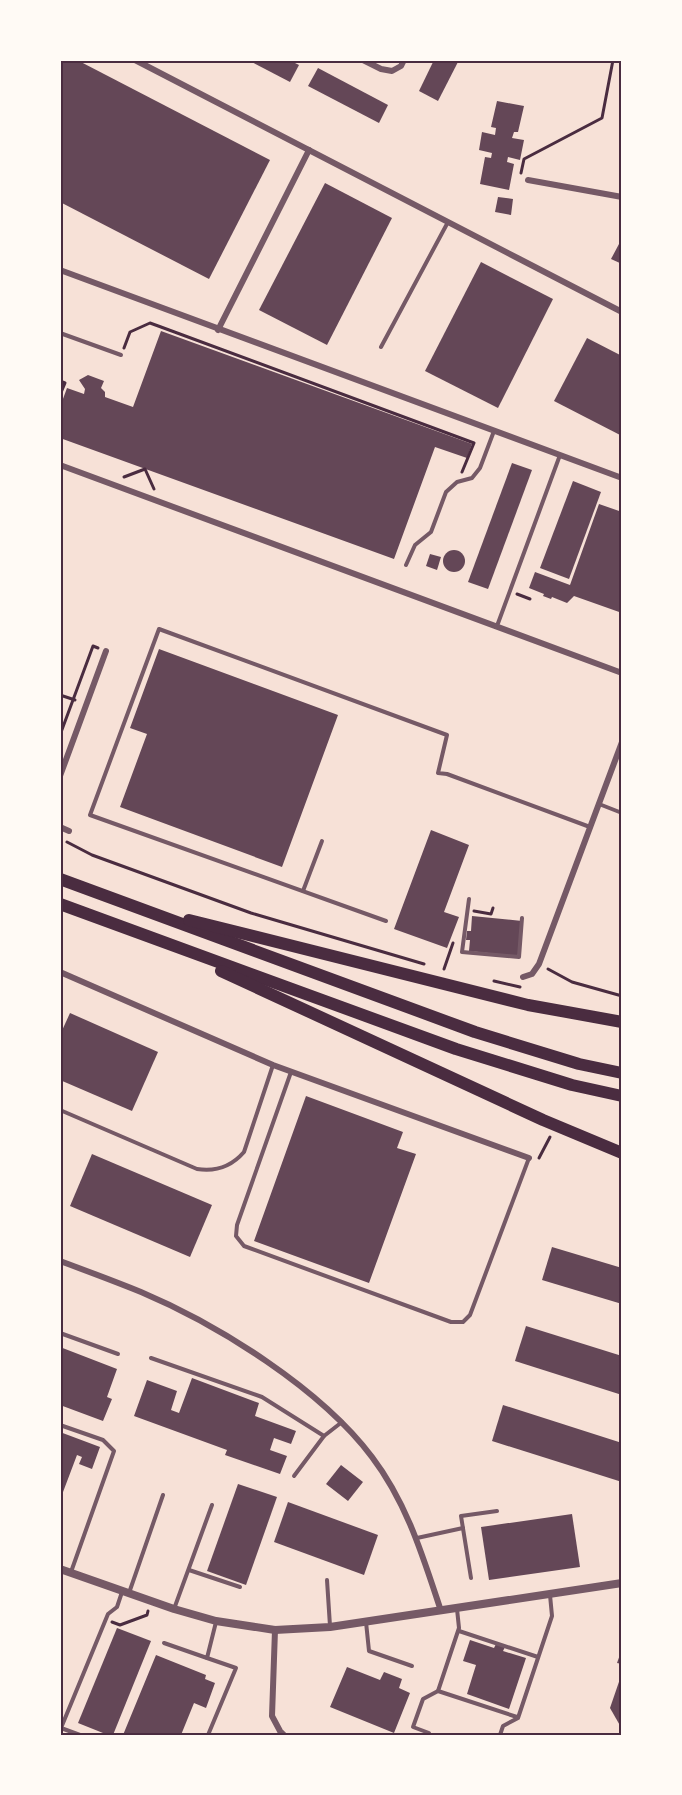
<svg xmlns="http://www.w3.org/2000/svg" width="682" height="1795" font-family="'Sofia Sans Condensed',sans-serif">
	<rect width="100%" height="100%" fill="#f7e1d7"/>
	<g fill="#644757">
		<polygon points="60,60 77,60 270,160 209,279 60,202"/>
		<polygon points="248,60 289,60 299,65 290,82"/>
		<polygon points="434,60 459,60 438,101 419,91"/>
		<polygon points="318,68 388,105 379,123 308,86"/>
		<polygon points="497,101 524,106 518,132 514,132 512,138 524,140 520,160 508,157 507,162 514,164 509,190 480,184 485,157 491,158 492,153 479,150 482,132 495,135 496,128 491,127"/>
		<polygon points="325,183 392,218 327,345 259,310"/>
		<polygon points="498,197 513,199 511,215 495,212"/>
		<polygon points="619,244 622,245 622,264 611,259"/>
		<polygon points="481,262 553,299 498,408 425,371"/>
		<polygon points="161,331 472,444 467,458 435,447 394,559 60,438 60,407 67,388 84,394 85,389 79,380 88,375 104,381 101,388 105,392 105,397 133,407"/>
		<polygon points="587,338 622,356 622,436 554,401"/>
		<polygon points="512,463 532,470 488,589 468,582"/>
		<polygon points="573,481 601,492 569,579 540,568"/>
		<polygon points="599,504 622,512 622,613 574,596 567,603 552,597 551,599 543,596 544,594 529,588 535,572 570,585"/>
		<circle cx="454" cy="561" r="11"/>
		<polygon points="430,554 441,557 437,570 426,566"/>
		<polygon points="159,649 338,715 282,867 120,807 147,734 130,728"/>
		<polygon points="431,830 469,845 444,912 459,917 447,948 394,929"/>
		<polygon points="472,916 522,921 518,956 469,951 470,940 466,940 467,931 471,931"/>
		<polygon points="70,1013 158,1052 132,1111 60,1080 60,1035"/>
		<polygon points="306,1096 403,1132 397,1148 416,1154 369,1283 254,1241"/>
		<polygon points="92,1154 212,1205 190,1257 70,1206"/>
		<polygon points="552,1247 622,1268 622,1304 542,1280"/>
		<polygon points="526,1326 622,1356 622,1395 515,1361"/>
		<polygon points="60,1347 117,1369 107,1397 112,1399 103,1421 60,1405"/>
		<polygon points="192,1378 259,1403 255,1416 296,1431 291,1444 274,1438 270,1450 287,1456 280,1474 225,1455 227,1450 134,1416 147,1380 177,1391 171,1410 179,1413"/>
		<polygon points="503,1405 622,1443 622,1482 492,1441"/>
		<polygon points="60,1432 100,1447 92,1469 79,1464 82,1457 77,1455 60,1500"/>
		<polygon points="341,1465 363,1482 348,1501 326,1484"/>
		<polygon points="238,1484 277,1497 246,1585 207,1571"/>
		<polygon points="288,1502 378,1535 364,1575 274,1542"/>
		<polygon points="572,1514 580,1567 489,1580 481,1527"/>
		<polygon points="117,1628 151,1641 113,1735 108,1735 78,1723"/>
		<polygon points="470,1640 494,1648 496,1644 505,1647 503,1651 526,1658 509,1709 467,1694 476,1665 463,1661"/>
		<polygon points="622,1649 622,1664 617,1663"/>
		<polygon points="156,1655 206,1675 205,1679 215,1683 206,1708 194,1703 181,1735 123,1735"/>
		<polygon points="347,1667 380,1680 384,1672 402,1679 399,1688 410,1693 394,1733 330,1707"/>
		<polygon points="622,1673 622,1729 610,1708"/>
	</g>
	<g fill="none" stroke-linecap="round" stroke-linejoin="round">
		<g stroke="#4a2c40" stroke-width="3">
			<polyline points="521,173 524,159 602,118 613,60"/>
			<polyline points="124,348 130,332 150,323 161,327 474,443 462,472"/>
			<polyline points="60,381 65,383 60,395"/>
			<polyline points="124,477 145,469 154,489"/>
			<polyline points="517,594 530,599"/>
			<polyline points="60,695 75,700"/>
			<polyline points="60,735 93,646 98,648"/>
			<polyline points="67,842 92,855 251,913 424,964"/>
			<polyline points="474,911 491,914 493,908"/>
			<polyline points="444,969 453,943"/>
			<polyline points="548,969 572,982 622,996"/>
			<polyline points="494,981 520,987"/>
			<polyline points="539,1158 550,1137"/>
			<polyline points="112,1622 120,1625 147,1615 148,1611"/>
		</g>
		<g stroke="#755966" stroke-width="4">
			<polyline points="60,333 121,355"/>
			<polyline points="381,347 448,222"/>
			<polyline points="406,565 415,545 431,532 446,492 457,482 472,478 480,468 494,431"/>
			<polyline points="497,626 560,455"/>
			<polyline points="599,804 622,813"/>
			<polyline points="303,891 322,841"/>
			<polyline points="469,899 462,952 519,957 522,918"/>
			<polyline points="386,921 90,815 159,629 447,735 438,773 447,774 590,827"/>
			<polyline points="291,1072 237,1225 236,1236 244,1246 451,1322 463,1322 470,1315 529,1158"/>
			<path d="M 60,1110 L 197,1169 C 216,1172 231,1167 244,1152 L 273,1065"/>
			<polyline points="60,1333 118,1354"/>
			<polyline points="151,1358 262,1397 324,1436"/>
			<polyline points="60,1425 103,1440 114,1451 71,1572"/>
			<polyline points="294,1476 324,1436 342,1422"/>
			<polyline points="417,1538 463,1528"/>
			<polyline points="189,1570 240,1587"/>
			<polyline points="471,1578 461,1516 497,1511"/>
			<polyline points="327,1580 330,1626"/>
			<polyline points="129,1593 163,1495"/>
			<polyline points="174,1609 212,1505"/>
			<polyline points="366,1622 369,1651 412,1666"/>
			<polyline points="459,1631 538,1657"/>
			<polyline points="164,1643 207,1658 216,1622"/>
			<polyline points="207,1658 236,1668 208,1735"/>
			<polyline points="438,1691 517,1717"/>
			<polyline points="80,1735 61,1728 108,1614 117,1607 122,1592"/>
			<polyline points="429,1735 429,1733 413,1727 423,1699 438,1691 459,1628 457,1609"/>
			<polyline points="500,1735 503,1726 518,1718 552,1616 550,1595"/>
		</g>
		<g stroke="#755966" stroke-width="6">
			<polyline points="135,60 622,312"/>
			<polyline points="363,60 381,69 392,71 401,66 404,60"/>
			<polyline points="528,180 622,197"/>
			<polyline points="60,270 622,478"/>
			<polyline points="218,330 309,150"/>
			<polyline points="60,465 622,673"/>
			<polyline points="60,776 106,651"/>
			<polyline points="60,827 69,831"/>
			<polyline points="60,972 273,1065 529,1158"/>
			<polyline points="523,977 532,974 539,964 622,742"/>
			<path d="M 60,1261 C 87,1271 114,1281 141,1292 C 219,1325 321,1389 372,1457 C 407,1503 423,1557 441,1611"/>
			<polyline points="275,1630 272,1716 280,1731 284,1735"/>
		</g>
		<polyline stroke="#755966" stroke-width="8" points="60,1569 174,1609 216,1621 275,1630 330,1627 622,1583"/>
		<g stroke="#4a2c40" stroke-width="12">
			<polyline points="60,879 475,1032 579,1064 622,1073"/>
			<polyline points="60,904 456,1049 572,1085 622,1096"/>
			<polyline points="189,920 528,1005 622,1022"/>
			<polyline points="221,971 543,1120 622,1153"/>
		</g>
	</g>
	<rect width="682" height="1795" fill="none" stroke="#fffaf5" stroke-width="123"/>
	<rect x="62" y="62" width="558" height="1672" fill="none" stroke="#4a2c40" stroke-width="2"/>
</svg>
